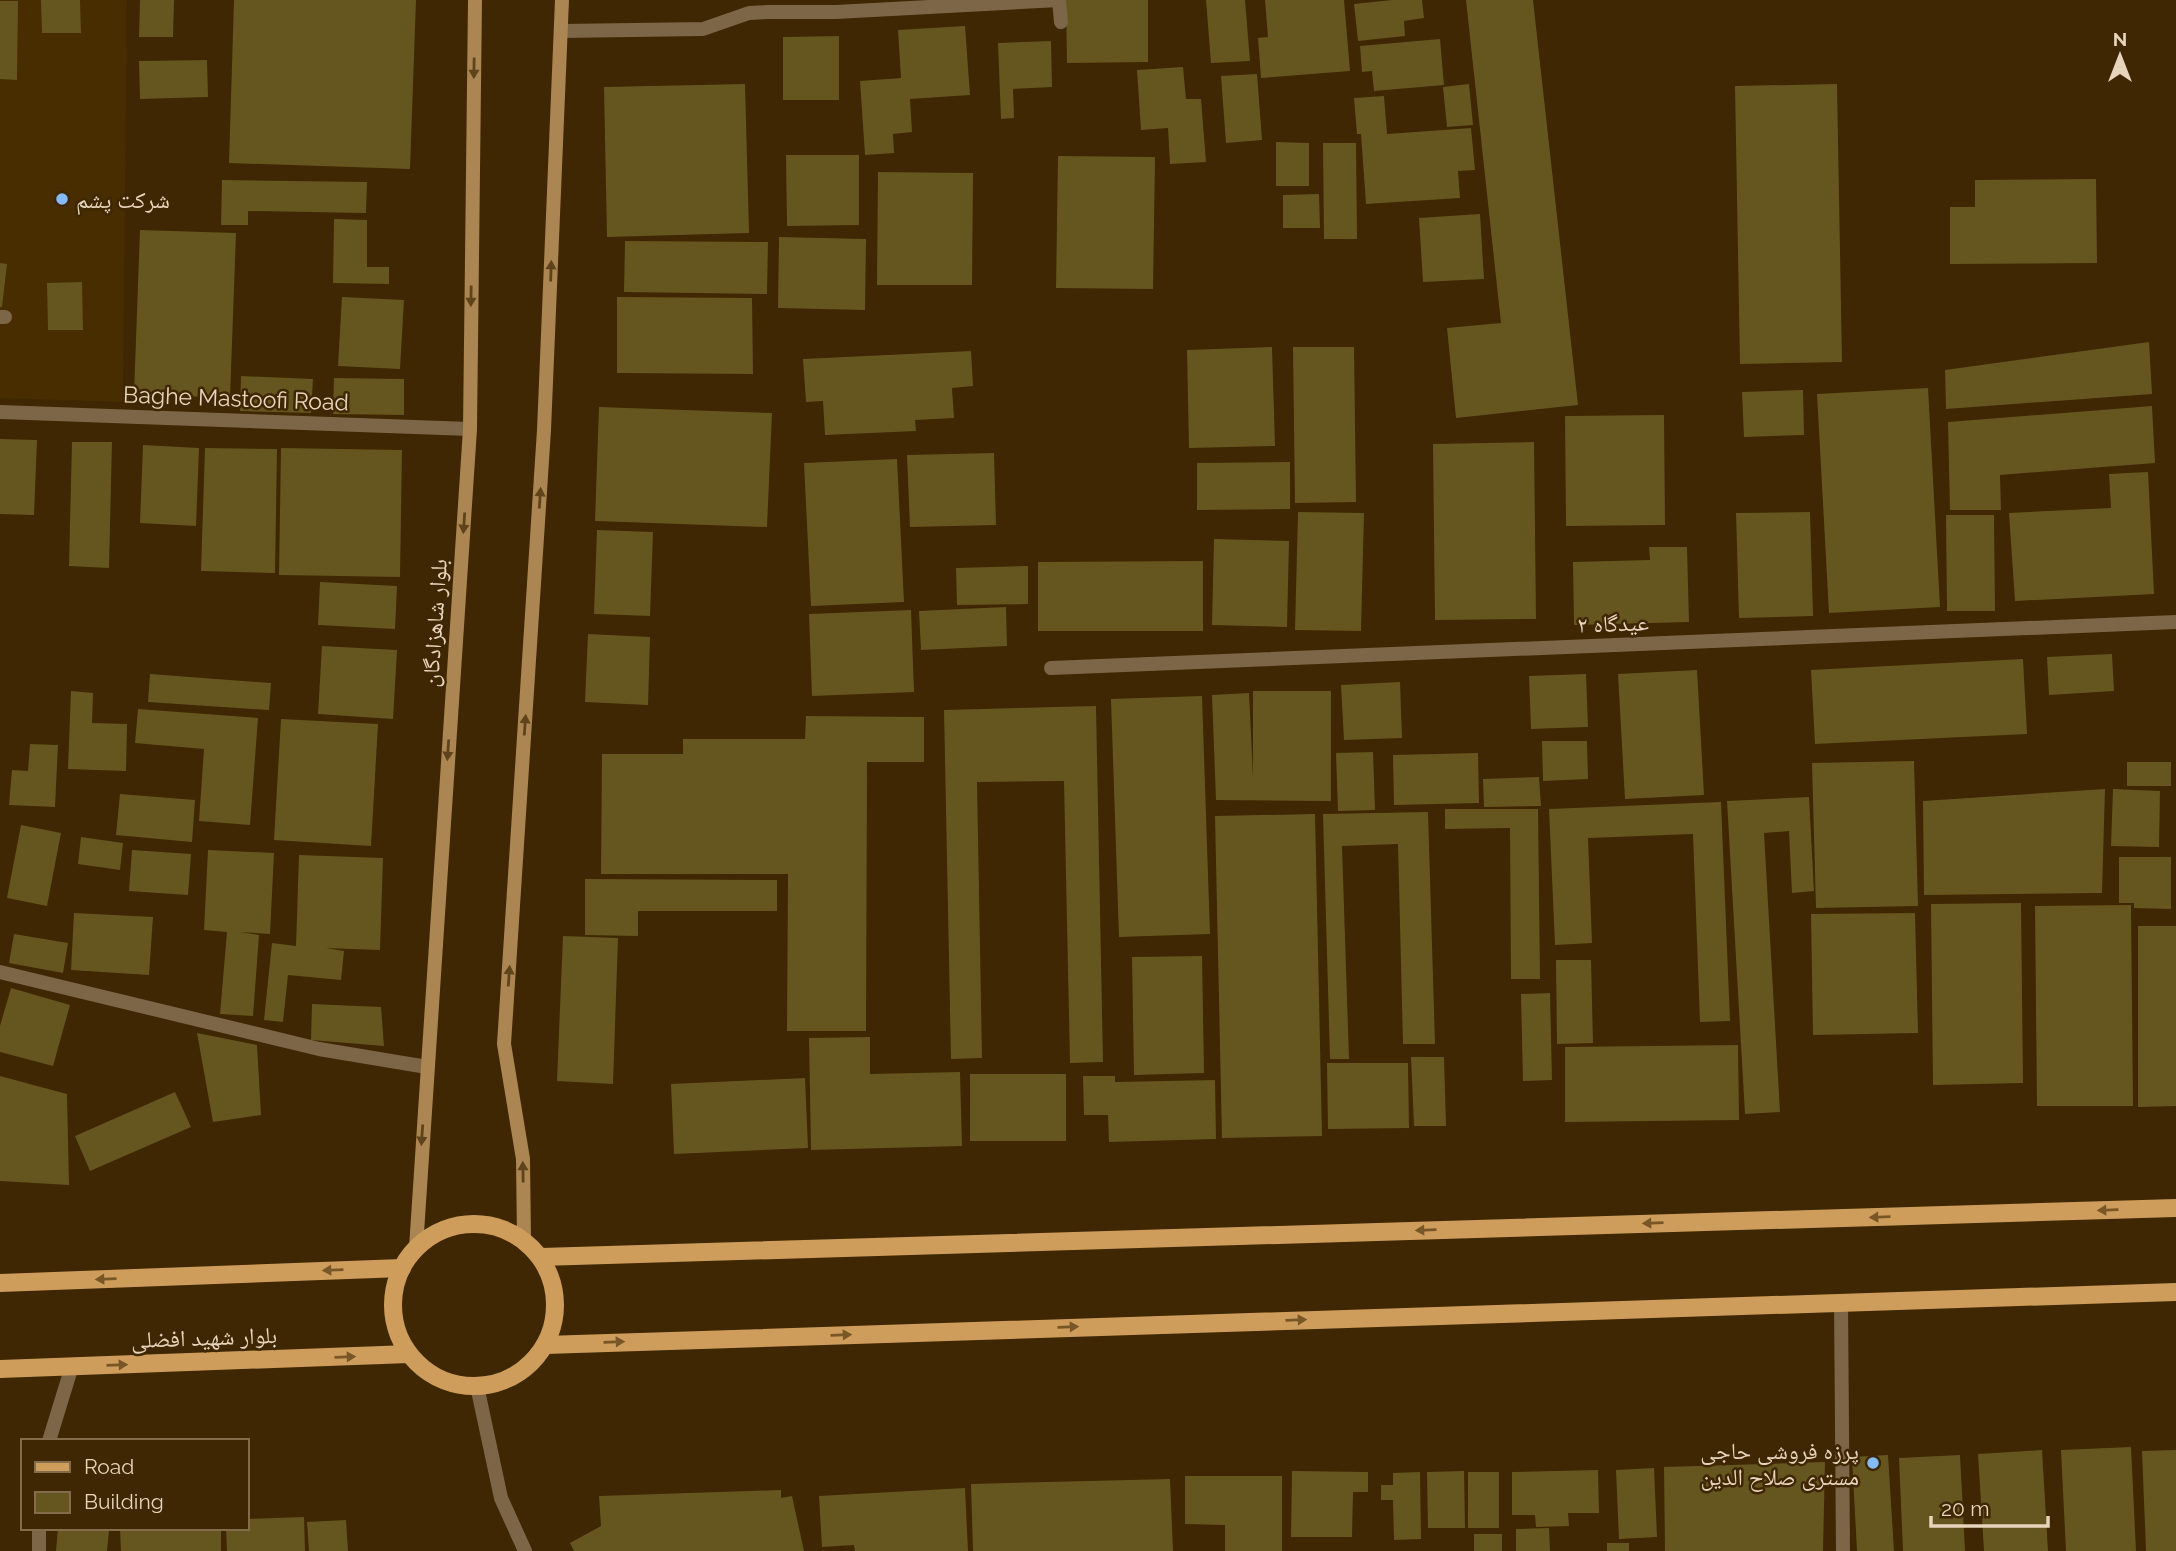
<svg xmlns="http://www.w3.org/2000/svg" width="2176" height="1551" font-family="Raleway,'Noto Naskh Arabic',sans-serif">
	<rect width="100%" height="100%" fill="#3e2702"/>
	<polygon fill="#482d00" points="0,0 127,0 123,402 0,398"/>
	<g fill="#65551f">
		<polygon points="41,0 80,0 81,33 42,33"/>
		<polygon points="140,0 174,0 173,37 139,37"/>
		<polygon points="234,0 416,0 410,169 229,163"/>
		<polygon points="1066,0 1148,0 1148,62 1067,63"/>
		<polygon points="1206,0 1245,0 1250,61 1211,63"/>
		<polygon points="1265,0 1344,0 1350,71 1261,78 1258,38 1268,37"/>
		<polygon points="1392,0 1422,0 1424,18 1404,21 1405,36 1358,41 1354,4"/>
		<polygon points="1466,0 1533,0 1578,405 1456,418 1447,328 1501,323"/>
		<polygon points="0,1 18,1 17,80 0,79"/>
		<polygon points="965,26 970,95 910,99 912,132 893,134 894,153 865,155 860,81 901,78 898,30"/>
		<polygon points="839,36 839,100 783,100 783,37"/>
		<polygon points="1440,39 1444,85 1374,91 1372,71 1362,72 1360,46"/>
		<polygon points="1051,41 1052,87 1013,89 1014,118 1001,119 998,43"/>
		<polygon points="207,60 208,97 140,99 139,61"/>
		<polygon points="1183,67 1186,99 1201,99 1206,162 1170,164 1168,128 1141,130 1137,70"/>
		<polygon points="1257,74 1262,140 1226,143 1221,76"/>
		<polygon points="745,84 749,233 607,237 604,87"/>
		<polygon points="1469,84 1473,125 1447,127 1443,87"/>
		<polygon points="1837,84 1842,362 1740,364 1735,86"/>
		<polygon points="1384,96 1387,134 1471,128 1475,170 1458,171 1460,198 1366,204 1361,134 1357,134 1354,98"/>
		<polygon points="1276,142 1309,143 1309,186 1276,186"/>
		<polygon points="1323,143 1356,143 1357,239 1324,239"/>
		<polygon points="786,155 859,155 859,225 787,226"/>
		<polygon points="1058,156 1155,157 1153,289 1056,288"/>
		<polygon points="878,172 973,173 972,285 877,285"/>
		<polygon points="2096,179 2097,263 1950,264 1950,207 1975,207 1975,180"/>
		<polygon points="222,180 367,182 366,213 248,211 248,225 221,225"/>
		<polygon points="1319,194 1320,228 1283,228 1283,195"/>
		<polygon points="1480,214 1484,279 1423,282 1419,218"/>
		<polygon points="334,219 367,220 367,267 389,267 389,284 333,283"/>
		<polygon points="140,230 236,233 230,398 134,394"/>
		<polygon points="779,237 866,239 865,310 778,308"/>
		<polygon points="625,241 768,242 767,294 624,292"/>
		<polygon points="0,263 7,264 2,307 0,307"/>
		<polygon points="82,282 83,330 48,330 47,283"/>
		<polygon points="342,297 404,300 400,369 338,366"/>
		<polygon points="617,297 752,298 753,374 617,373"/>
		<polygon points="2149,342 2152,394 1946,409 1945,370"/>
		<polygon points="1272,347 1275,446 1189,448 1187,350"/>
		<polygon points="1293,347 1354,347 1356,502 1295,503"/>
		<polygon points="971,351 973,386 952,388 954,418 915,420 916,431 825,435 823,401 806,402 803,359"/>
		<polygon points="241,376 313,379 311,413 240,411"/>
		<polygon points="334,378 404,379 404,415 333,414"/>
		<polygon points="1928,388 1940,607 1829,613 1817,394"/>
		<polygon points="1803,390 1804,435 1744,437 1742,392"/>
		<polygon points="2152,406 2155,463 2000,475 2001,510 1950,510 1948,422"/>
		<polygon points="599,407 772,413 767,527 595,521"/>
		<polygon points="1664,415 1665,525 1566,526 1565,416"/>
		<polygon points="0,439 37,440 34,515 0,514"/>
		<polygon points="72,442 112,442 109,568 69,566"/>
		<polygon points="1534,442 1536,619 1435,620 1433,444"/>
		<polygon points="143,445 199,448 196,526 140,523"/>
		<polygon points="205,448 277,449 275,573 201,571"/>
		<polygon points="281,448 402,450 400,577 279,575"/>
		<polygon points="994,453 996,525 910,527 907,455"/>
		<polygon points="897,459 904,602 811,606 804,463"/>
		<polygon points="1290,462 1290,509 1197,510 1197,463"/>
		<polygon points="2148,472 2154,594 2015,601 2009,513 2111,508 2109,474"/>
		<polygon points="1298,512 1364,513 1361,631 1295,630"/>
		<polygon points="1810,512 1813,616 1739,618 1736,513"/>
		<polygon points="1946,515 1994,515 1995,611 1947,611"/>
		<polygon points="597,530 653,532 650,616 594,614"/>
		<polygon points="1214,539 1289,541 1287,627 1212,625"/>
		<polygon points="1649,547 1687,547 1689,622 1574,625 1573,562 1650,560"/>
		<polygon points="1203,561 1203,631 1038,631 1038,562"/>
		<polygon points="1028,566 1028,604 957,605 956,568"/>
		<polygon points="320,582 397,586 395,629 318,625"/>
		<polygon points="1006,607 1007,646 921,650 919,611"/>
		<polygon points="911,610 914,692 812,696 809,614"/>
		<polygon points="588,634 650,637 648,705 585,702"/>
		<polygon points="322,646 397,650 393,719 318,714"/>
		<polygon points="2112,654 2114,691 2049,695 2047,657"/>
		<polygon points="2023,659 2027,734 1815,744 1811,670"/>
		<polygon points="1697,670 1704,795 1625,799 1618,674"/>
		<polygon points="150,674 271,683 269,710 148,702"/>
		<polygon points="1586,674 1588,727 1531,729 1529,676"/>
		<polygon points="1400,682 1402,738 1344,740 1341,685"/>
		<polygon points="71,691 93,693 92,723 127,724 126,771 68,769"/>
		<polygon points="1253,691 1331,691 1331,801 1216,800 1212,695 1249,693 1253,777"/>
		<polygon points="1202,696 1210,934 1119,937 1111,699"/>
		<polygon points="1096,706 1103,1062 1070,1063 1064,781 977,782 982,1058 951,1059 944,710"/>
		<polygon points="138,709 258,718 250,825 199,821 204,749 135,743"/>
		<polygon points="806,716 924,717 924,762 867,762 866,1031 787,1031 788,874 601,874 602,754 683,754 683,739 805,739"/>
		<polygon points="281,719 378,724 371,846 274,840"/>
		<polygon points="1542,741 1587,741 1588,779 1543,781"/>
		<polygon points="30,744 58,745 55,807 9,805 12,770 28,771"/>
		<polygon points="1373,752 1375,810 1338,811 1336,753"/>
		<polygon points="1478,753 1479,803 1394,805 1393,755"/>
		<polygon points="1914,761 1918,906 1816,908 1812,763"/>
		<rect x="2127" y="762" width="44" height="24"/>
		<polygon points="1539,777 1541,806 1484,807 1483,779"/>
		<polygon points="2105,789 2102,893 1924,895 1923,801"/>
		<polygon points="2113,789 2160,791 2159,847 2111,846"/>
		<polygon points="120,794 195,800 192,842 116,835"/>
		<polygon points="1809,797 1814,891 1792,893 1789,831 1764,833 1780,1112 1745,1114 1727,801"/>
		<polygon points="1721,802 1730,1021 1700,1022 1693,834 1588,838 1592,943 1555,945 1549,809"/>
		<polygon points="1445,809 1538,809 1540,979 1511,979 1510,828 1445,829"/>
		<polygon points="1428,812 1435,1044 1403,1044 1398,844 1342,846 1349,1059 1330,1059 1323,814"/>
		<polygon points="1315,814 1322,1136 1222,1138 1215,816"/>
		<polygon points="21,825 61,833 47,906 7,898"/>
		<polygon points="81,837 123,843 120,870 78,864"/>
		<polygon points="132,850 191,854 188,895 129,891"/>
		<polygon points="208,850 274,853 270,934 240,932 259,935 253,1016 220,1014 227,932 204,930"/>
		<polygon points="299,855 383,858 380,950 326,948 344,951 341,980 288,975 283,1022 264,1020 272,943 296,946"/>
		<polygon points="2119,857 2171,857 2171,909 2134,908 2134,903 2119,903"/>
		<polygon points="585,879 777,880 777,911 638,911 638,936 585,935"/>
		<polygon points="2021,903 2023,1083 1933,1085 1931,904"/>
		<polygon points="2131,905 2133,1106 2037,1106 2035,906"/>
		<polygon points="74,913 153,917 149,975 71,970"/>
		<polygon points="1915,913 1918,1033 1813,1035 1811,914"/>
		<polygon points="2138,926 2176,926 2176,1106 2138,1107"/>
		<polygon points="14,934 68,943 63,973 9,963"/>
		<polygon points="563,936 618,938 613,1084 557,1081"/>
		<polygon points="1202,956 1204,1073 1134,1075 1132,957"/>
		<polygon points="1556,960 1591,960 1593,1043 1557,1044"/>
		<polygon points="11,988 70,1005 53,1066 0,1052 0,1026"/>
		<polygon points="1550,993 1552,1080 1523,1081 1521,994"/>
		<polygon points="312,1004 381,1007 384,1046 311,1040"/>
		<polygon points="197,1033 257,1045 261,1115 213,1122"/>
		<polygon points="870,1037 870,1074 960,1072 962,1146 811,1150 809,1038"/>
		<polygon points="1738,1045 1739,1120 1565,1122 1565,1047"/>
		<polygon points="1411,1057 1444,1057 1446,1126 1414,1126"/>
		<polygon points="1327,1063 1408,1063 1409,1128 1328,1129"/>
		<rect x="970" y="1074" width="96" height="67"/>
		<polygon points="0,1076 67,1094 69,1185 0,1181"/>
		<polygon points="1083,1076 1115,1076 1115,1082 1215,1080 1216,1139 1109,1142 1108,1115 1084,1115"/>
		<polygon points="805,1078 808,1148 674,1154 671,1084"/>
		<polygon points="175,1092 191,1127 90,1171 75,1136"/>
		<polygon points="2131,1447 2136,1551 2066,1551 2061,1450"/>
		<polygon points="2042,1450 2048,1551 1984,1551 1978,1454"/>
		<polygon points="2176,1450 2176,1551 2146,1551 2142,1451"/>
		<polygon points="1888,1455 1894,1551 1857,1551 1852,1457"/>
		<polygon points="1960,1455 1965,1551 1903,1551 1899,1458"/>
		<polygon points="1825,1462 1823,1551 1665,1551 1664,1467"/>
		<polygon points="1654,1468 1657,1537 1619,1539 1616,1470"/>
		<polygon points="1598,1470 1599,1513 1568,1513 1569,1526 1536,1527 1535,1515 1512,1515 1512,1472"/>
		<polygon points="1292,1471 1368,1472 1368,1492 1353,1492 1352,1537 1291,1537"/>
		<polygon points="1464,1471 1465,1528 1428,1528 1427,1472"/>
		<polygon points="1420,1472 1421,1539 1394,1540 1393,1500 1381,1500 1381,1485 1393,1485 1393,1473"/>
		<rect x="1468" y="1472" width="31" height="56"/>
		<polygon points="1185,1476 1282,1476 1282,1551 1225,1551 1225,1525 1185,1524"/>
		<polygon points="1170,1479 1173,1551 973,1551 971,1484"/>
		<polygon points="965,1488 968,1551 855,1551 854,1545 822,1547 819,1496"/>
		<polygon points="781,1490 781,1498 792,1496 804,1551 574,1551 570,1543 601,1526 599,1496"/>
		<polygon points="304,1517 305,1551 227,1551 226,1528 247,1528 247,1519"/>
		<polygon points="346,1520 348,1551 309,1551 307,1522"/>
		<polygon points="58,1528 109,1531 107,1551 56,1551"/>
		<polygon points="120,1528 221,1528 221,1551 121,1551"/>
		<polygon points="1549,1528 1550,1551 1516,1551 1516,1529"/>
		<rect x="1474" y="1534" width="28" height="17"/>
		<rect x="1607" y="1543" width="22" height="8"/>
	</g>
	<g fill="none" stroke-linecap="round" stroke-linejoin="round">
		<polyline stroke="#7d6547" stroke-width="14" points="0,317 5,317"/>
		<g stroke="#7d6547" stroke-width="14">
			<polyline points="1059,0 1061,22"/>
			<polyline points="561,31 703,29 749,13 769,12 836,12 1059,0"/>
			<polyline points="0,412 470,429"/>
			<polyline points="1051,668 2176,622"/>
			<polyline points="0,972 319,1049 427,1067"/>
			<polyline points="1841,1302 1843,1551"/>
			<polyline points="49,1441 72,1366"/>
			<polyline points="39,1551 39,1528"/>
		</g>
		<polyline stroke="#7d6547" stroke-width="14" points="477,1386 501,1498 525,1551"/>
		<g stroke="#ab8552" stroke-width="14">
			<polyline points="524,1240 523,1159 504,1044 544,430 562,0"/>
			<polyline points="416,1248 470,429 475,0"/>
		</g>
		<g stroke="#ce9d5b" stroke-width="18">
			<circle cx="474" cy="1305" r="81"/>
			<polyline points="541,1257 2176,1208"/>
			<polyline points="0,1283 402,1268"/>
			<polyline points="545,1345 2176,1292"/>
			<polyline points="0,1369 409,1354"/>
		</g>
	</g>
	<defs><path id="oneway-solid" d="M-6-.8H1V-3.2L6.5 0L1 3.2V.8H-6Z" transform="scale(1.75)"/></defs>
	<g fill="#5f431a">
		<use href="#oneway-solid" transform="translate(474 68) rotate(91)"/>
		<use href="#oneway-solid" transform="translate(551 271) rotate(-88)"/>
		<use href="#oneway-solid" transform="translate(471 296) rotate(91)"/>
		<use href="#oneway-solid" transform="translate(540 498) rotate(-86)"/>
		<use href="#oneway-solid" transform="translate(464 523) rotate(94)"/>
		<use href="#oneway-solid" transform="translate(525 725) rotate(-86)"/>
		<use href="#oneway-solid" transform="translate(448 750) rotate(94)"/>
		<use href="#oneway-solid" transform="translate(509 976) rotate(-86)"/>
		<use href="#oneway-solid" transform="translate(422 1135) rotate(94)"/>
		<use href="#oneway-solid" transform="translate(523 1172) rotate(-91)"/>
	</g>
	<g fill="#785626">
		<use href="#oneway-solid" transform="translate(2108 1210) rotate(178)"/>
		<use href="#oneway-solid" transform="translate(1880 1217) rotate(178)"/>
		<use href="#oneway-solid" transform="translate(1653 1223) rotate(178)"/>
		<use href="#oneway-solid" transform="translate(1426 1230) rotate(178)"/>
		<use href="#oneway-solid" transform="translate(333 1270) rotate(178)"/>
		<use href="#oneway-solid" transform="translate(106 1279) rotate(178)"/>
		<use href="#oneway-solid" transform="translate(1296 1320) rotate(-2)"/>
		<use href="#oneway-solid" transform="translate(1068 1327) rotate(-2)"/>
		<use href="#oneway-solid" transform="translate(841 1335) rotate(-2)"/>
		<use href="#oneway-solid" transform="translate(614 1342) rotate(-2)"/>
		<use href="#oneway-solid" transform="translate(345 1357) rotate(-2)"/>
		<use href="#oneway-solid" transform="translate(117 1365) rotate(-2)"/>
	</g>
	<g fill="#85bbfb" stroke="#3e2702" stroke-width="2.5">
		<circle cx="62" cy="199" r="7"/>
		<circle cx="1873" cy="1463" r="7"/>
	</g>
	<g text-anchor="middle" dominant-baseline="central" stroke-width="5" stroke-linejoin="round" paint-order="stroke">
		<g font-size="23" fill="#e7d4bc" stroke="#3e2702" text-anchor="start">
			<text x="76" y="199">شرکت پشم</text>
			<text x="1859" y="1450" text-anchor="end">پرزه فروشی حاجی<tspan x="1859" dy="26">مستری صلاح الدین</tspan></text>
		</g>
		<g font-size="23" fill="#e7d4bc" stroke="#3e2702">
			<text transform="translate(236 398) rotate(2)">Baghe Mastoofi Road</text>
			<text transform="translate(434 623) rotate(-86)">بلوار شاهزادگان</text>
			<text transform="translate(1613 623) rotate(-2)">عیدگاه ۲</text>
			<text transform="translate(204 1337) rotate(-2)">بلوار شهید افضلی</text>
		</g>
	</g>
	<rect x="21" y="1439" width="228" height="91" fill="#3e2702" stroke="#826c4c" stroke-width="2"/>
	<rect x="35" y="1462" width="35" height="10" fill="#ce9d5b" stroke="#826c4c" stroke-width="2"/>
	<text x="84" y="1474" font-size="21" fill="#e7d4bc">Road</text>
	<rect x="35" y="1492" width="35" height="21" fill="#65551f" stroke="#826c4c" stroke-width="2"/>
	<text x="84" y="1509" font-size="21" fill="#e7d4bc">Building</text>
	<g transform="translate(2120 56)" stroke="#3e2702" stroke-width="5" paint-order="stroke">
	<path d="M0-5L12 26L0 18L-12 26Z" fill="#e7d4bc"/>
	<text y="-10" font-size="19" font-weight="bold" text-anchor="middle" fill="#e7d4bc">N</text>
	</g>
	<path d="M1931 1516v10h117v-10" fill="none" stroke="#e7d4bc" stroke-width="3.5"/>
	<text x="1941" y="1516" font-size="21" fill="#e7d4bc" stroke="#3e2702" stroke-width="5" paint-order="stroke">20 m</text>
</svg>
